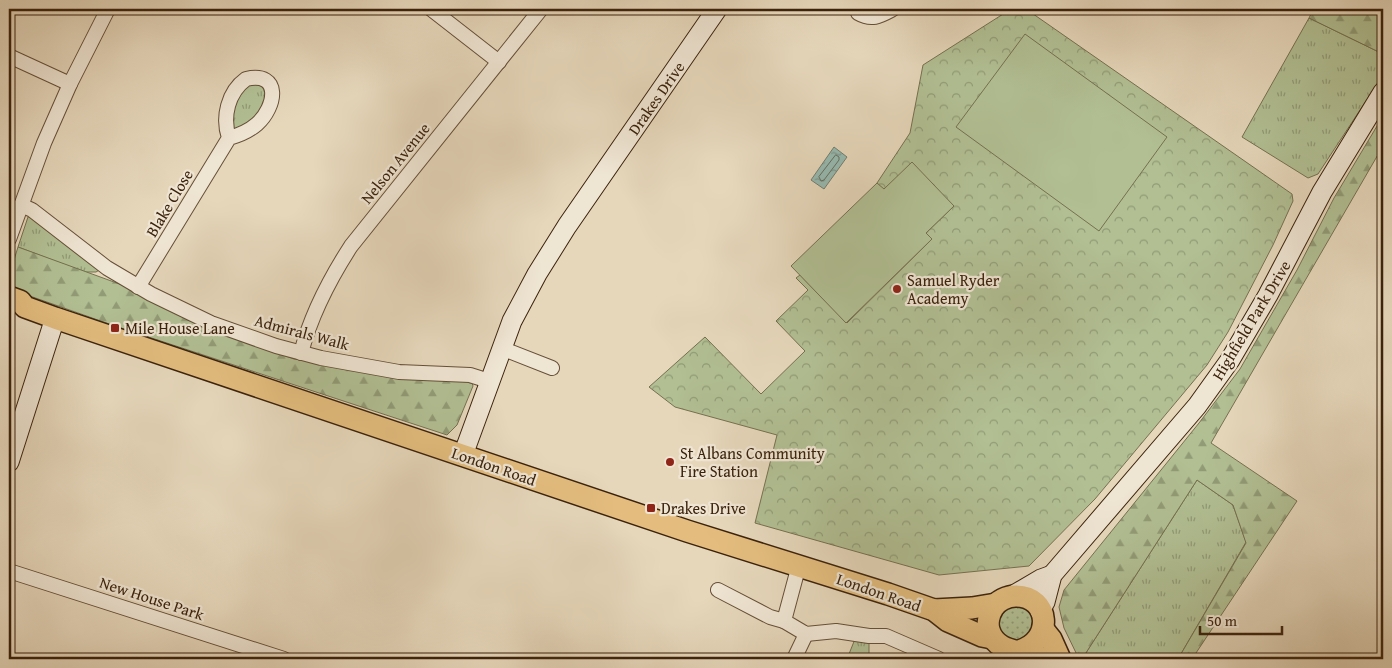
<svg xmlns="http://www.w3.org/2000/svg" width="1392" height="668" font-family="'Gentium Book Plus',serif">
	<defs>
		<pattern id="grass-tufts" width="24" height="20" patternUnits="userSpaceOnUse" patternTransform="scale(1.25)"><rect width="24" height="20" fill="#b1bf93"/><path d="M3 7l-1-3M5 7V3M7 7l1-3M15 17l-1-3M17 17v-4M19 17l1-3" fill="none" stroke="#919b76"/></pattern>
		<pattern id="forest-firs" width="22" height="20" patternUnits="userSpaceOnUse" patternTransform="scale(1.25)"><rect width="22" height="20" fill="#b1bf93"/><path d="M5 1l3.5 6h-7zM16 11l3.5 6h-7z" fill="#919b76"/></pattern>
		<pattern id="park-crowns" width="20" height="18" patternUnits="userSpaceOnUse" patternTransform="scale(1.25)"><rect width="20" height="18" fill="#b1bf93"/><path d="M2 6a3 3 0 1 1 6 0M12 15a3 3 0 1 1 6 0" fill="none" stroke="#919b76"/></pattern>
		<pattern id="garden-dots" width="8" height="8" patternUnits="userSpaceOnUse" patternTransform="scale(1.25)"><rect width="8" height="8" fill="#b1bf93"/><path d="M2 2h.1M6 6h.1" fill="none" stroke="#919b76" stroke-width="1.8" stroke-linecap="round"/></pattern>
		<pattern id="water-ripples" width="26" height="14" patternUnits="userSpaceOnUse" patternTransform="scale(1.25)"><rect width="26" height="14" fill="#96bab1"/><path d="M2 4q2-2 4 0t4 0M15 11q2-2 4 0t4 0" fill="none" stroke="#7c978e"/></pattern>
	</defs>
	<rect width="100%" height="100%" fill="#e6d7bb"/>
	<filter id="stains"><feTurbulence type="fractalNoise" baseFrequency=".004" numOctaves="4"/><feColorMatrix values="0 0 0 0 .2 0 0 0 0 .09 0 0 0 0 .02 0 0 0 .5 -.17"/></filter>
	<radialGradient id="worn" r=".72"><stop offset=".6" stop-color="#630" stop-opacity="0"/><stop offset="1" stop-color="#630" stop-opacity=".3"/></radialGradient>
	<g fill="url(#grass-tufts)" stroke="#767050">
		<polygon points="1309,18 1383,54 1383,75 1318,174 1308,178 1242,137"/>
		<polygon points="257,81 268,90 260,115 236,130 232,128 231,118 241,88"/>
		<polygon points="32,216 101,269 96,272 84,272 18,247 28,217"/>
		<polygon points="1197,480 1233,505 1246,542 1178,659 1082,659"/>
		<polygon points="857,634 869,636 869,659 847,659"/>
	</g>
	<g fill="url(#forest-firs)" stroke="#767050">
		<polygon points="1312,9 1383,9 1383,54 1309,18 1313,10"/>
		<polygon points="1383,116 1383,146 1211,443 1297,501 1192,659 1178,659 1246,543 1233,505 1197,480 1082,659 1079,659 1064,628 1059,607 1064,590 1199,423 1240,369 1297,270 1334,198"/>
		<polygon points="18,247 136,290 206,327 294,359 409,376 471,379 473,386 457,425 447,435 115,326 10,289 9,287 9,276"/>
	</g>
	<polygon fill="url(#park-crowns)" stroke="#767050" points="1011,9 1026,9 1292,194 1293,201 1273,245 1228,332 1207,365 1095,499 1029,566 939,575 755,523 777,435 675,407 649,387 705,337 761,394 805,351 776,321 808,290 796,278 800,275 847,323 932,239 926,233 954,206 884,190 877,183 910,133 923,65"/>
	<path fill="url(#garden-dots)" stroke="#767050" d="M 1017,604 L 1034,613 L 1035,632 L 1013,643 L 998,631 C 997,612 1001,612 1017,604 Z"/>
	<g fill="#b1bf93" stroke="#767050">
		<polygon points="1025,34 1167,137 1099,231 956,127"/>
		<polygon points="912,162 954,206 926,233 932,239 846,323 791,266 877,183 884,189"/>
	</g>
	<polygon fill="url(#water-ripples)" stroke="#727d6f" points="834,147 847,157 824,189 811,180"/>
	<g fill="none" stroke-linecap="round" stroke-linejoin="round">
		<polygon stroke="#686e5e" stroke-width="1" points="836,155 839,157 839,160 824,180 821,181 819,177"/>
		<g stroke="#664f38" stroke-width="16">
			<g id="street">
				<polyline points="431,9 499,62"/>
				<path d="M 858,13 C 872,21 880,16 893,9"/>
				<polyline points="9,56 70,84"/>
				<polyline points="21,205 32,210 107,268 151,294 211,323 276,346 321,358 399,372 470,375 489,381"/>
				<polyline points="9,239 44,143 70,84 108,9"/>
				<path d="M 138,287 L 229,138 C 222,117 228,92 246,79 C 282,71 276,107 257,124 C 249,131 240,135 229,138"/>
				<polyline points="501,348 552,368"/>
				<path d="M 301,353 C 311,315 329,280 351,246 L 541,9"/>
				<polyline points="799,565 784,621 806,634 836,631 869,636 886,636 939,659"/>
				<polyline points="9,571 284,659"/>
				<polyline points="718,590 770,617 784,621"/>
				<polyline points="794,659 806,634"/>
			</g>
		</g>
		<g stroke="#3b220c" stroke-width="21">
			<g id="secondary">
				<polyline points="463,455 512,321 537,274 567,226 717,9"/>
				<polyline points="9,462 55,318"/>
				<polyline points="1012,596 1041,579 1052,575"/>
				<polyline points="1040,611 1045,602 1052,575 1197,406 1230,360 1268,295 1322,192 1383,92"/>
			</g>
		</g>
		<g stroke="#3b220c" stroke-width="24">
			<g id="primary">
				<polyline points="9,297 20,301 25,307 55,318 687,531 888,594 934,610 948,621 982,636 992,638"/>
				<polyline points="934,610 972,608 996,604"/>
				<polyline points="1043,629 1051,639 1060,659"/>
				<path d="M 1019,651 C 1054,641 1050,596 1016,596 C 1007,596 997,601 993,608 C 989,614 987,623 989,630 C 996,654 1024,650 1043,659"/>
			</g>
		</g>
		<use href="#street" stroke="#efe5d3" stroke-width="14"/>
		<use href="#secondary" stroke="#efe5d3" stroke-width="19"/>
		<use href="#primary" stroke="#e3bc7e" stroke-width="21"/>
	</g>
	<g fill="#8f2418" stroke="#efe5d3" stroke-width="2">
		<circle cx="897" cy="289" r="5"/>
		<rect x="110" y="323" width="10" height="10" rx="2.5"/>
		<circle cx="670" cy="462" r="5"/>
		<rect x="646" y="503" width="10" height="10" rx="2.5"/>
	</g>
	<g text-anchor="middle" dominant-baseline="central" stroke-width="4.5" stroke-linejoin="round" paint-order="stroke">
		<g font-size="16" fill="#3b220c" stroke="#efe5d3">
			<text transform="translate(656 98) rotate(-55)">Drakes Drive</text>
			<text transform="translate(395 163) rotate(-51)">Nelson Avenue</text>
			<text transform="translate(169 203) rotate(-59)">Blake Close</text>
			<text transform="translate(1251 320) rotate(-59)">Highfield Park Drive</text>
			<text transform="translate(302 332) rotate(15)">Admirals Walk</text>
			<text transform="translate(494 466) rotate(19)">London Road</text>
			<text transform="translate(879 592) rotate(19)">London Road</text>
			<text transform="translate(152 598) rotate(18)">New House Park</text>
		</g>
		<g font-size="16" fill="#3b220c" stroke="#efe5d3" text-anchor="start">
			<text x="907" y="280">Samuel Ryder<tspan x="907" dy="18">Academy</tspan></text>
			<text x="125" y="328">Mile House Lane</text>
			<text x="680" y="453">St Albans Community<tspan x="680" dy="18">Fire Station</tspan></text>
			<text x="661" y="508">Drakes Drive</text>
		</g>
	</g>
	<rect width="1392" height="668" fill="none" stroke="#e6d7bb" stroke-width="30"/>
	<rect x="10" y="10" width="1372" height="648" fill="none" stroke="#3b220c" stroke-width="2.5"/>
	<rect x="15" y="15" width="1362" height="638" fill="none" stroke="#3b220c"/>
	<path d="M1200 626v8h82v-8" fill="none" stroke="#3b220c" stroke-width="2.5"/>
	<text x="1207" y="626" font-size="15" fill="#3b220c" stroke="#efe5d3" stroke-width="4" paint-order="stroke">50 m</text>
	<rect width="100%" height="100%" filter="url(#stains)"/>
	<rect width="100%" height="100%" fill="url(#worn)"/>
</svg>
